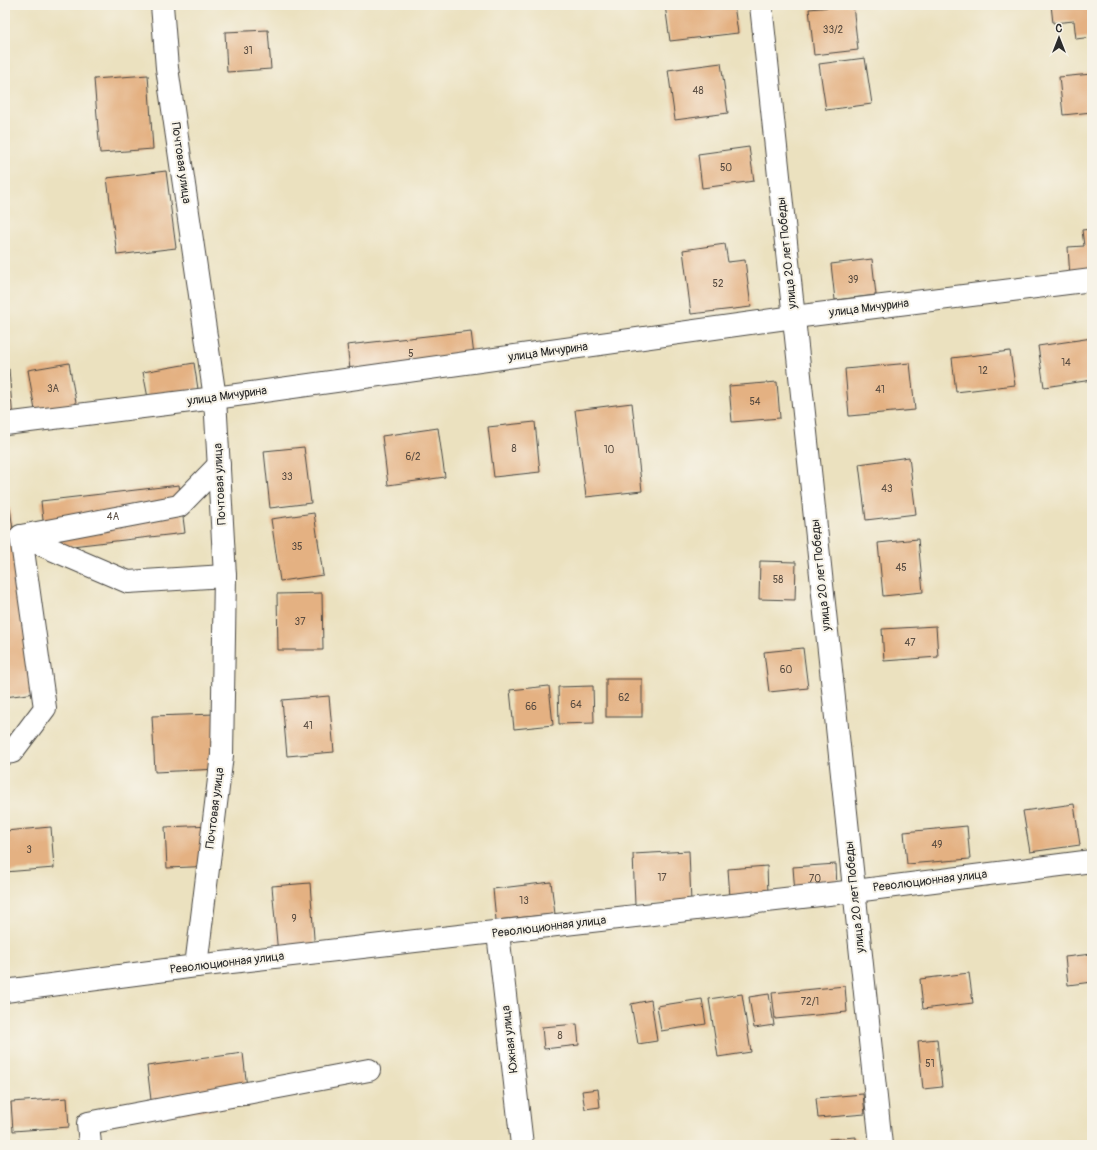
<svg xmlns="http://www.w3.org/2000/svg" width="1097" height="1150" font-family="Pangolin,sans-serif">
	<rect width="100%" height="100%" fill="#f7f3e8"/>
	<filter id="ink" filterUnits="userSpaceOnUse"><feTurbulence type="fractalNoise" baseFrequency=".025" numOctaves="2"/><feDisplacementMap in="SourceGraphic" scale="8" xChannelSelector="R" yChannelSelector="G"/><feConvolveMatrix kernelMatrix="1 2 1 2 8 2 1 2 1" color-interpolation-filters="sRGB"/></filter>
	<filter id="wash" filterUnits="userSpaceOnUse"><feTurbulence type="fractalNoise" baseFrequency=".012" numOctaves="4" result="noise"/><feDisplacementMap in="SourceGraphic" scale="16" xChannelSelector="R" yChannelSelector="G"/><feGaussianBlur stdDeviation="0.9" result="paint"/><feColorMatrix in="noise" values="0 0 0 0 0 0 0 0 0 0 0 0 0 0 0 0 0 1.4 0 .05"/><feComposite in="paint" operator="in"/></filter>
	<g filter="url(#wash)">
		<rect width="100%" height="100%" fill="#ebe1bf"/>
		<g id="blocks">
			<g fill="#e4b182">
				<polygon points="665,5 734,5 738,33 670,41"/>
				<polygon points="853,5 858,50 814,55 809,9"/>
				<polygon points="1051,5 1091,5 1092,37 1076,39 1074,21 1053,23"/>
				<polygon points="268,30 271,69 227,72 225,32"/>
				<polygon points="865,58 872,104 826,110 819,64"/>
				<polygon points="721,63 728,113 675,120 668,70"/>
				<polygon points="1092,74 1092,112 1063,115 1059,77"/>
				<polygon points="148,75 153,149 100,153 94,79"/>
				<polygon points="749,147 754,181 702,188 698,154"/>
				<polygon points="166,171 176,248 117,255 107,178"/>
				<polygon points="1092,229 1092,276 1070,278 1068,247 1084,246 1082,230"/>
				<polygon points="725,244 728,262 745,260 751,307 691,314 683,250"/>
				<polygon points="872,259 876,295 835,300 831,264"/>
				<polygon points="471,331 475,364 351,377 347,345"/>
				<polygon points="1092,338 1092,380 1044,387 1038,346"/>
				<polygon points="1010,351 1015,385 956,392 952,358"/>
				<polygon points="69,363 77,408 36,416 28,370"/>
				<polygon points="194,363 198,389 148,398 143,372"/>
				<polygon points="910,363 915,410 849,416 845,369"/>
				<polygon points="9,369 13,420 5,421 5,370"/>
				<polygon points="777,382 780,418 732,422 729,386"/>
				<polygon points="632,403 642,491 586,497 575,410"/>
				<polygon points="535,422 540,472 494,477 488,427"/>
				<polygon points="438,428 445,477 388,485 382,436"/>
				<polygon points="304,447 311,503 270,508 264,451"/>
				<polygon points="909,457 916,514 866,520 859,464"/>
				<polygon points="179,485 185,533 46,549 41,501"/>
				<polygon points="10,508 36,693 5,697 5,509"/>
				<polygon points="314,513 323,575 280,581 271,519"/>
				<polygon points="918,539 923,592 883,596 878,543"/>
				<polygon points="760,561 796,562 795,600 759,599"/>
				<polygon points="322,593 323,650 278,650 277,594"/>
				<polygon points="936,626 938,657 884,661 882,629"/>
				<polygon points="803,648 808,688 769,692 764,652"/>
				<rect x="606" y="679" width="36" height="38"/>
				<polygon points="549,686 553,725 514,729 510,690"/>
				<polygon points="593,686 594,723 559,724 558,687"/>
				<polygon points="329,696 334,752 287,756 282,700"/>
				<polygon points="216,714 219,769 155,772 152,716"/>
				<polygon points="1074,804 1080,845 1030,852 1023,811"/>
				<polygon points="213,825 215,866 167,868 165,827"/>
				<polygon points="967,826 970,859 907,864 904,832"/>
				<polygon points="51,827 54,868 5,872 5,831"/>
				<polygon points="689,851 691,903 635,905 633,854"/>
				<polygon points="836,864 837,891 795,894 793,867"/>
				<polygon points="767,866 768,895 730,897 728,869"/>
				<polygon points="551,882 555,914 496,920 493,889"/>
				<polygon points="310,883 315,952 278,955 272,886"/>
				<polygon points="1092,954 1092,982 1068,985 1065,957"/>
				<polygon points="969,973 973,1003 923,1009 920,979"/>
				<polygon points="845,986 847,1012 775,1019 772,993"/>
				<polygon points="742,994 751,1052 718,1057 709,999"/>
				<polygon points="769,994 774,1025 754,1028 749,997"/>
				<polygon points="702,999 706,1024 661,1031 657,1006"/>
				<polygon points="651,1000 657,1041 638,1044 631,1004"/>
				<polygon points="577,1024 579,1045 544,1049 542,1027"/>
				<polygon points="937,1039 942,1087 923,1089 918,1041"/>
				<polygon points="243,1053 249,1105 153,1117 147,1066"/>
				<polygon points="598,1089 600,1107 585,1109 582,1091"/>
				<polygon points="863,1094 865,1114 818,1118 816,1098"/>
				<polygon points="67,1098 69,1127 13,1131 11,1102"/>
				<polygon points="856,1137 856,1145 829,1145 829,1139"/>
			</g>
		</g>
	</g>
	<g filter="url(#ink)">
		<use href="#blocks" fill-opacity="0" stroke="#484641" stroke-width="1"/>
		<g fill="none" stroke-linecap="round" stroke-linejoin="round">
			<g stroke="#484641" stroke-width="24">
				<g id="minor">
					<polyline points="162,5 167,68 215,398 225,576 222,755 196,966"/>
					<polyline points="761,5 881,1145"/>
					<polyline points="5,424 215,398 794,317 1092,280"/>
					<polyline points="21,536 128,582 225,576"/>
					<polyline points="5,753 12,752 45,708 21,536 179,506 219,465"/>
					<polyline points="498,933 522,1145"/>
					<polyline points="5,991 196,966 855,891 1092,861"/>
					<polyline points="90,1145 88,1123 369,1070"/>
				</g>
			</g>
			<use href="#minor" stroke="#fff" stroke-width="22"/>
		</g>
	</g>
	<g text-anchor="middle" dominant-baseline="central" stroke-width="4" stroke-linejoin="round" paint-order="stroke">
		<g font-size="10" fill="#594c41">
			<text x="833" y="30">33/2</text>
			<text x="248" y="51">31</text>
			<text x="698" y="91">48</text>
			<text x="726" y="168">50</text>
			<text x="853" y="280">39</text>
			<text x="718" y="284">52</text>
			<text x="411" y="354">5</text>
			<text x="1066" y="363">14</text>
			<text x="983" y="371">12</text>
			<text x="53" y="389">3А</text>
			<text x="880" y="390">41</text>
			<text x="755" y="402">54</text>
			<text x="514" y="449">8</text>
			<text x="609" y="450">10</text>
			<text x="413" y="457">6/2</text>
			<text x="287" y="477">33</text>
			<text x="887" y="489">43</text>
			<text x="113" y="517">4А</text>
			<text x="297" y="547">35</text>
			<text x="901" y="568">45</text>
			<text x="778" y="580">58</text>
			<text x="300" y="622">37</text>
			<text x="910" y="643">47</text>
			<text x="786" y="670">60</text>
			<text x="624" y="698">62</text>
			<text x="576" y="705">64</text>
			<text x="531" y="707">66</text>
			<text x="308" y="726">41</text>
			<text x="937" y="845">49</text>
			<text x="29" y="850">3</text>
			<text x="662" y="878">17</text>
			<text x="815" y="879">70</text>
			<text x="524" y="901">13</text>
			<text x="294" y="919">9</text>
			<text x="810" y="1002">72/1</text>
			<text x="560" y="1036">8</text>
			<text x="930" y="1064">51</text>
		</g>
		<g font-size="12" fill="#2b2b2b" stroke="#f7f3e8">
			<text transform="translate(181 163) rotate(82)">Почтовая улица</text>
			<text transform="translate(787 253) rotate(-96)">улица 20 лет Победы</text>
			<text transform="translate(869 308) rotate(-7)">улица Мичурина</text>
			<text transform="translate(548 352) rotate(-8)">улица Мичурина</text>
			<text transform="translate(227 396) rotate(-8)">улица Мичурина</text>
			<text transform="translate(220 484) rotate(-93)">Почтовая улица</text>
			<text transform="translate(821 575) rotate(-96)">улица 20 лет Победы</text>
			<text transform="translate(215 808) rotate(-83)">Почтовая улица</text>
			<text transform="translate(930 881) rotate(-7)">Революционная улица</text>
			<text transform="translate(855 897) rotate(-96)">улица 20 лет Победы</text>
			<text transform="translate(549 927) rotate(-7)">Революционная улица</text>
			<text transform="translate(227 963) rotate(-7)">Революционная улица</text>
			<text transform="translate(510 1039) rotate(-97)">Южная улица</text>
		</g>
	</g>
	<rect width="1097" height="1150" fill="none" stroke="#f7f3e8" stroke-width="20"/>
	<g transform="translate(1059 38)" stroke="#f7f3e8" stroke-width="3" paint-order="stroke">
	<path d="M0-3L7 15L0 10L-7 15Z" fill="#2b2b2b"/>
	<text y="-6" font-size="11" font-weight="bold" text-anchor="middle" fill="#2b2b2b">С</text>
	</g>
</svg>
